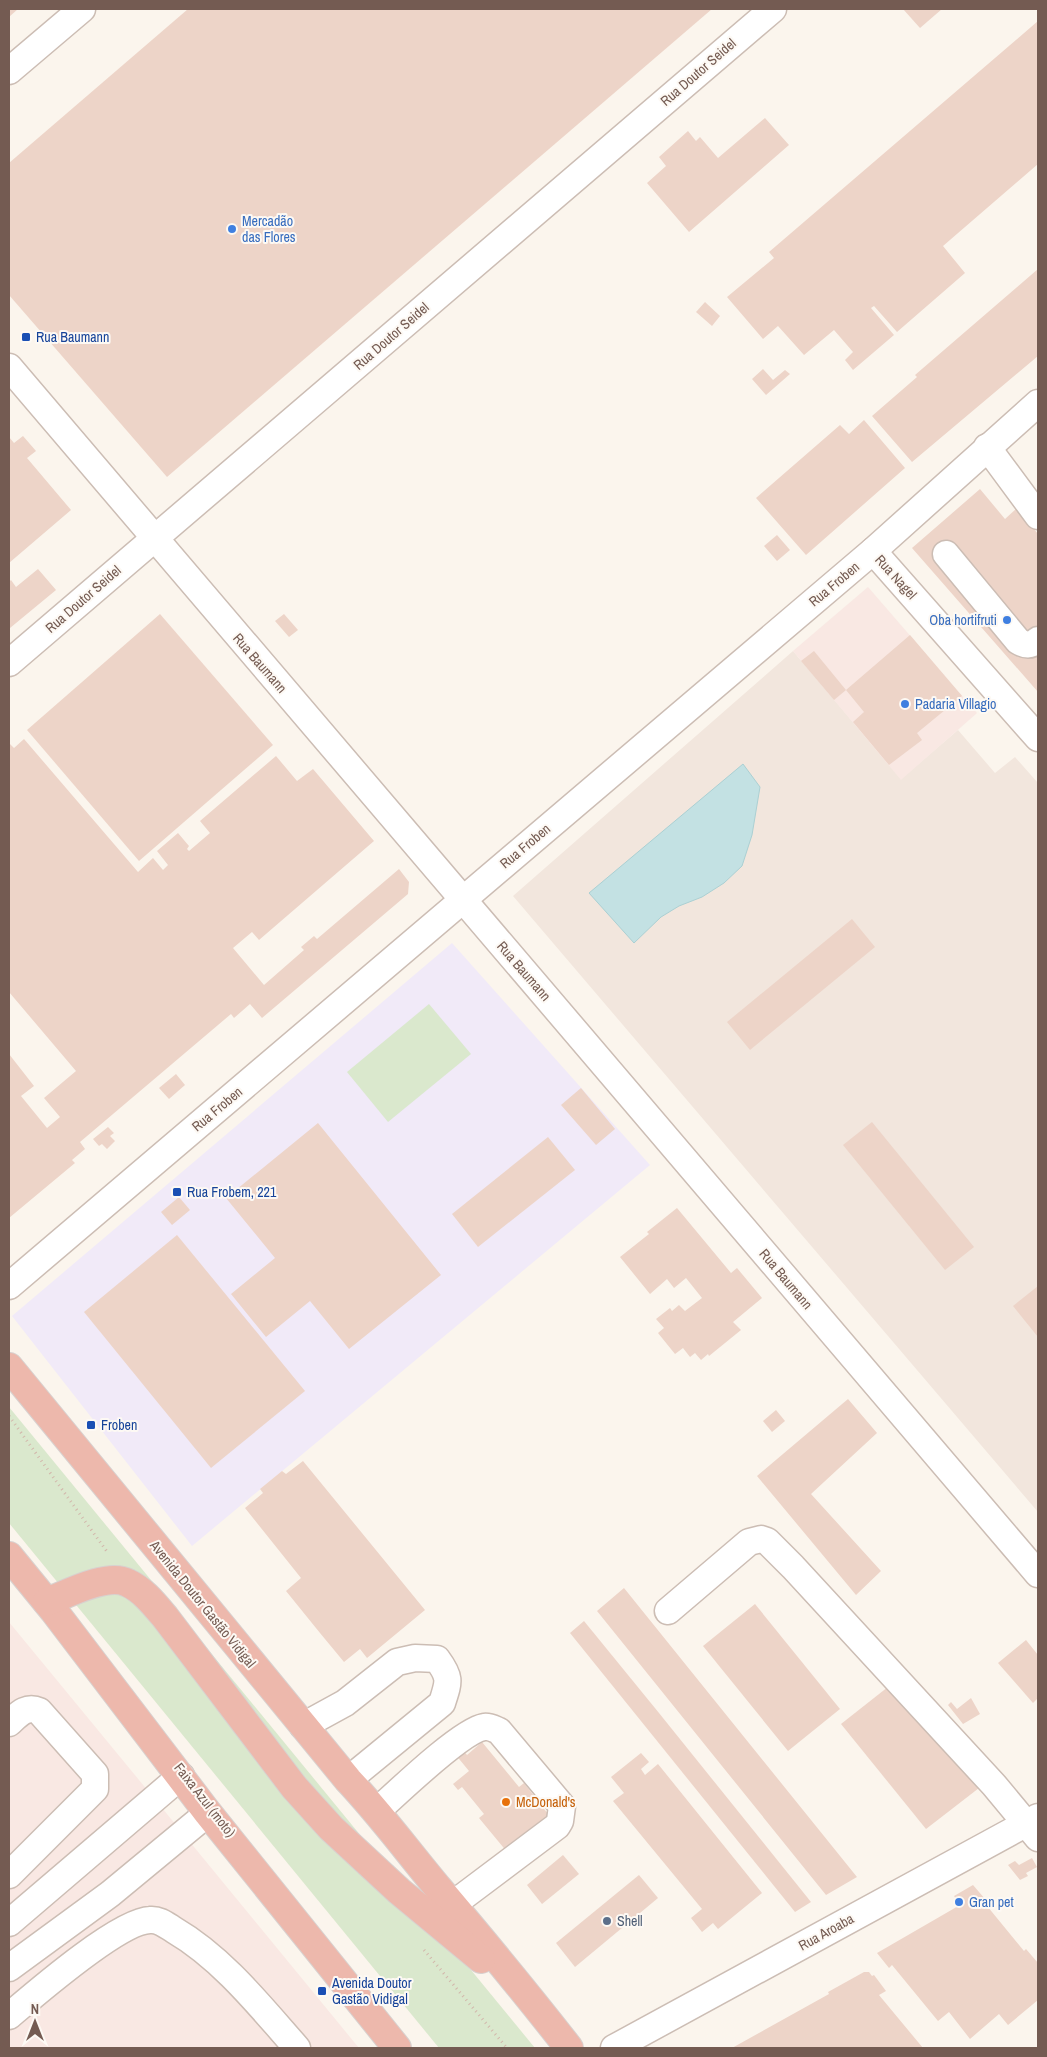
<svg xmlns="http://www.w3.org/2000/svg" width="1047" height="2057" font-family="'Archivo Narrow',sans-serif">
	<rect width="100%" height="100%" fill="#fbf5ed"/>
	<polygon fill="#f2e6dd" points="793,651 901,779 958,730 995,773 1015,757 1038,783 1038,1512 513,896"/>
	<g fill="#f9e8e3">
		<polygon points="868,587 977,713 901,780 793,651"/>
		<polygon points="9,1622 167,1814 359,2048 9,2048"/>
	</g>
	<polygon fill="#f1eaf8" points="452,943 650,1165 192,1546 12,1316"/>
	<g fill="#dae8cd">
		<polygon points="429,1004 471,1054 388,1122 347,1072"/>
		<polygon points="9,1407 535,2048 439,2048 9,1523"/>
	</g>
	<polygon fill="#c3e1e3" stroke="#abd0d3" points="743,764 760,787 752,835 742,866 724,883 702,897 679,906 661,917 634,943 589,893"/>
	<g fill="#edd4c8">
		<polygon points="9,9 18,9 9,17"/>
		<polygon points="188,9 712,9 167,477 9,295 9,163"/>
		<polygon points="903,9 942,9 920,28"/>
		<polygon points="1038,21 1038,164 943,246 965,273 897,332 874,306 871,308 894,335 853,370 845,360 853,352 834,330 804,355 778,326 763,339 727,297 774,258 769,252"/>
		<polygon points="765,118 789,145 689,232 647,183 666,166 659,157 688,131 696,141 700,137 718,158"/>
		<polygon points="1038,269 1038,356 912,462 872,416 917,377 915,375"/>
		<polygon points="705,302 720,316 712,326 696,312"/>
		<polygon points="763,369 773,380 785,370 790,374 766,395 752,379"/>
		<polygon points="864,420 905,468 806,555 756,498 840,425 849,434"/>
		<polygon points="23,436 36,451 27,458 71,510 9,563 9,437 14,443"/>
		<polygon points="980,489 1005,519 1017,508 1038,534 1038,692 912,548"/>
		<polygon points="777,535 790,550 777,561 764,546"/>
		<polygon points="38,569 56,590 10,628 9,626 9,582 11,580 16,587"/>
		<polygon points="160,614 273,745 139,861 27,730"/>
		<polygon points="284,614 298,630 289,637 275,621"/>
		<polygon points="910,635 962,696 917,733 922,740 889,765 853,722 864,712 846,690"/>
		<polygon points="814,651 846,690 834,700 801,661"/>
		<polygon points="24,739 138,872 153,858 163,870 168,865 157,851 178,833 189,846 187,849 189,851 210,833 200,821 276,756 297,781 313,769 374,841 259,940 252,932 233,948 264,985 304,950 301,947 314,936 317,939 399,869 409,882 408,894 262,1018 250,1004 234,1018 231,1014 80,1142 85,1149 72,1160 75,1163 9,1218 9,1054 34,1086 21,1096 47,1128 60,1117 44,1098 76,1071 9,992 9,743 14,748"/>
		<polygon points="852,919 875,947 750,1050 727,1022"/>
		<polygon points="176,1074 185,1085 169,1099 159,1088"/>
		<polygon points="581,1088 615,1129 596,1145 561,1105"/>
		<polygon points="872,1122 974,1247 945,1270 843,1145"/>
		<polygon points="318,1123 441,1275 349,1349 310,1301 266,1337 231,1294 275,1258 226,1198"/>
		<polygon points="108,1127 114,1133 110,1136 115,1141 107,1149 102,1144 99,1146 93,1139"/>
		<polygon points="548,1137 575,1170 478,1247 452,1214"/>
		<polygon points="179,1197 190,1210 172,1225 161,1212"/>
		<polygon points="677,1208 731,1273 737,1268 762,1298 733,1322 741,1330 709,1356 708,1354 701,1360 695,1353 690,1357 683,1348 675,1354 658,1333 664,1328 656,1319 670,1308 672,1311 679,1305 685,1311 702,1298 686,1278 674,1288 667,1279 650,1294 620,1257 649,1234 647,1232"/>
		<polygon points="177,1235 305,1391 211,1468 84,1312"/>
		<polygon points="1038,1286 1038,1337 1013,1306"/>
		<polygon points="848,1399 877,1433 811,1494 881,1571 856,1595 757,1476"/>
		<polygon points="776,1410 785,1421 772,1432 763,1421"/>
		<polygon points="303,1461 425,1610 367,1658 360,1649 344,1662 320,1633 286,1591 301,1578 245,1508 263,1493 260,1489 282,1471 286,1474"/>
		<polygon points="624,1588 686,1665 857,1877 826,1895 597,1611"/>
		<polygon points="755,1604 840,1709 788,1751 703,1646"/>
		<polygon points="584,1621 659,1713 811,1902 795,1912 570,1633"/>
		<polygon points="1026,1640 1038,1655 1038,1698 1033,1703 998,1663"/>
		<polygon points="893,1683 979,1788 926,1829 841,1724"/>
		<polygon points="971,1698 980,1714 963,1724 948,1705 951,1702 957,1709"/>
		<polygon points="482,1742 519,1787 524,1783 555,1823 512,1858 479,1818 484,1814 462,1787 458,1790 453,1784 469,1771 455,1754 462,1749 467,1755"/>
		<polygon points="641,1753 649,1762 641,1769 645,1775 658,1764 762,1893 718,1929 713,1923 702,1932 691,1918 702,1909 613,1801 624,1793 611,1777"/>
		<polygon points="563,1855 579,1874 542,1904 527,1885"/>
		<polygon points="1032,1858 1037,1867 1026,1873 1028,1876 1020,1880 1008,1865 1015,1861 1019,1865"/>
		<polygon points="639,1875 658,1898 575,1967 556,1943"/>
		<polygon points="973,1885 985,1899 983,1901 1024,1951 1026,1949 1038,1963 1038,2000 1008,2025 999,2014 970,2039 949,2012 938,2021 892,1965 889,1968 877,1953 960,1905 954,1896"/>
		<polygon points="864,1972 869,1972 872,1976 874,1975 886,1991 879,1995 923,2048 732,2048 829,1994 828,1992"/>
	</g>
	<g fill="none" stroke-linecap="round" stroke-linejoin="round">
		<g stroke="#ccbdb4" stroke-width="29">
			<g id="minor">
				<polyline points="9,71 82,9"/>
				<polyline points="9,367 1038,1574"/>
				<polyline points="987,447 1038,516"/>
				<polyline points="873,551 1038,738"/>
				<path d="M 946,554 L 1018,641 C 1026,646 1031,646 1038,640"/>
				<polyline points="9,663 773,9"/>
				<polyline points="9,1286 873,551 1038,403"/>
				<polyline points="668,1611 749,1542 761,1539 767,1541 793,1567 994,1785 1038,1838"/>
				<path d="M 9,1723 C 18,1715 26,1705 39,1711 L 95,1774 L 95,1789 L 9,1875"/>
				<path d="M 303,1726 L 345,1703 L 397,1662 L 415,1658 L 437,1659 C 451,1678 449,1681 442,1703 L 348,1780"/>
				<path d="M 377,1811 C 397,1793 461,1731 484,1727 C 489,1726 494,1729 499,1731 L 562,1806 L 560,1821 L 557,1826 L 452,1905"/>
				<polyline points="9,1923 181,1776"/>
				<polyline points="9,1968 110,1894 208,1813"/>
				<path d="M 9,2016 C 35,1994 119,1921 150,1920 C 159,1919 166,1925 174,1930 C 222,1958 260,2006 297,2048"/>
				<polyline points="614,2048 1038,1817"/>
			</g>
		</g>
		<g stroke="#d8d1cf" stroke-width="30">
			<g id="highway">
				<path d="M 9,1367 L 348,1780 C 381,1815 408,1852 439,1889 C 483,1941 527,1994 569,2048"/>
				<polyline points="9,1556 54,1611 208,1813 397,2048"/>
				<path d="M 47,1602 C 67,1594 108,1572 128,1583 C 143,1590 154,1604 165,1617 L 294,1787 L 331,1828 L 399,1891 L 481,1959"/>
			</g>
		</g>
		<g stroke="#d2b7ab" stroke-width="3" stroke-dasharray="1 4" stroke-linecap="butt">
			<polyline points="9,1416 108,1553"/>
			<polyline points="424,1950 507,2048"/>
		</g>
		<use href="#minor" stroke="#fff" stroke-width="26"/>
		<use href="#highway" stroke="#edb8ac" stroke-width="28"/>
	</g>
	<g fill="#3f7fe0" stroke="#fdf9f4" stroke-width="2">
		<circle cx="232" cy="229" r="5"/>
		<circle cx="1007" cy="620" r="5"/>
		<circle cx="905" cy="704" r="5"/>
		<circle cx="959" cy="1902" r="5"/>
	</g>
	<g fill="#1a4fb4" stroke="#fdf9f4" stroke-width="2">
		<rect x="21" y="332" width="10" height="10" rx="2.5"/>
		<rect x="172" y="1187" width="10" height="10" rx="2.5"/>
		<rect x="86" y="1420" width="10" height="10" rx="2.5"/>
		<rect x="317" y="1986" width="10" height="10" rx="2.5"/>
	</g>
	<circle fill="#e8710a" stroke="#fdf9f4" stroke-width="2" cx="506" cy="1802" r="5"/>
	<circle fill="#5c6f8a" stroke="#fdf9f4" stroke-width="2" cx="607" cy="1921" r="5"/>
	<g text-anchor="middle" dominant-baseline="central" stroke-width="4" stroke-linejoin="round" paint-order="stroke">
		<g font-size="14" fill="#745b52" stroke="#fdf9f4">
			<text transform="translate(698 72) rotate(-41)">Rua Doutor Seidel</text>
			<text transform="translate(391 336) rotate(-41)">Rua Doutor Seidel</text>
			<text transform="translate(896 577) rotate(48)">Rua Nagel</text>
			<text transform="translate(834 584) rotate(-40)">Rua Froben</text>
			<text transform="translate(83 599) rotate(-41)">Rua Doutor Seidel</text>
			<text transform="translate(260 663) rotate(49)">Rua Baumann</text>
			<text transform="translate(525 846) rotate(-40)">Rua Froben</text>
			<text transform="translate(524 971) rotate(49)">Rua Baumann</text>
			<text transform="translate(217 1109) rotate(-40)">Rua Froben</text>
			<text transform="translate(786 1279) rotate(50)">Rua Baumann</text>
			<text transform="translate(203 1604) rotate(51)">Avenida Doutor Gastão Vidigal</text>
			<text transform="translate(205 1800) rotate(52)">Faixa Azul (moto)</text>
			<text transform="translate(826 1932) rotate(-29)">Rua Aroaba</text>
		</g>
		<g font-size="14" fill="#366cbe" stroke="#fdf9f4" text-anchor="start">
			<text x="242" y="221">Mercadão<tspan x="242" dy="16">das Flores</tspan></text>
			<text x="997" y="620" text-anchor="end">Oba hortifruti</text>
			<text x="915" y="704">Padaria Villagio</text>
			<text x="969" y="1902">Gran pet</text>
		</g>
		<g font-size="14" fill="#164399" stroke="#fdf9f4" text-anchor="start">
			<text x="36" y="337">Rua Baumann</text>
			<text x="187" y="1192">Rua Frobem, 221</text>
			<text x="101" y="1425">Froben</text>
			<text x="332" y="1983">Avenida Doutor<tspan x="332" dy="16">Gastão Vidigal</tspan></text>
		</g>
		<g font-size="14" fill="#c56008" stroke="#fdf9f4" text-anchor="start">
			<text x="516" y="1802">McDonald's</text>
		</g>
		<g font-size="14" fill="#4e5e75" stroke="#fdf9f4" text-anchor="start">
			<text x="617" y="1921">Shell</text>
		</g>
	</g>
	<rect width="1047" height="2057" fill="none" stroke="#745b52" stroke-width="20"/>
	<g transform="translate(35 2022)" stroke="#fdf9f4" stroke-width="4" paint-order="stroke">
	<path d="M0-4L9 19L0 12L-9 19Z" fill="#745b52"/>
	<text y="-8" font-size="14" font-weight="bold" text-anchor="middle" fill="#745b52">N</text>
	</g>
</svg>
